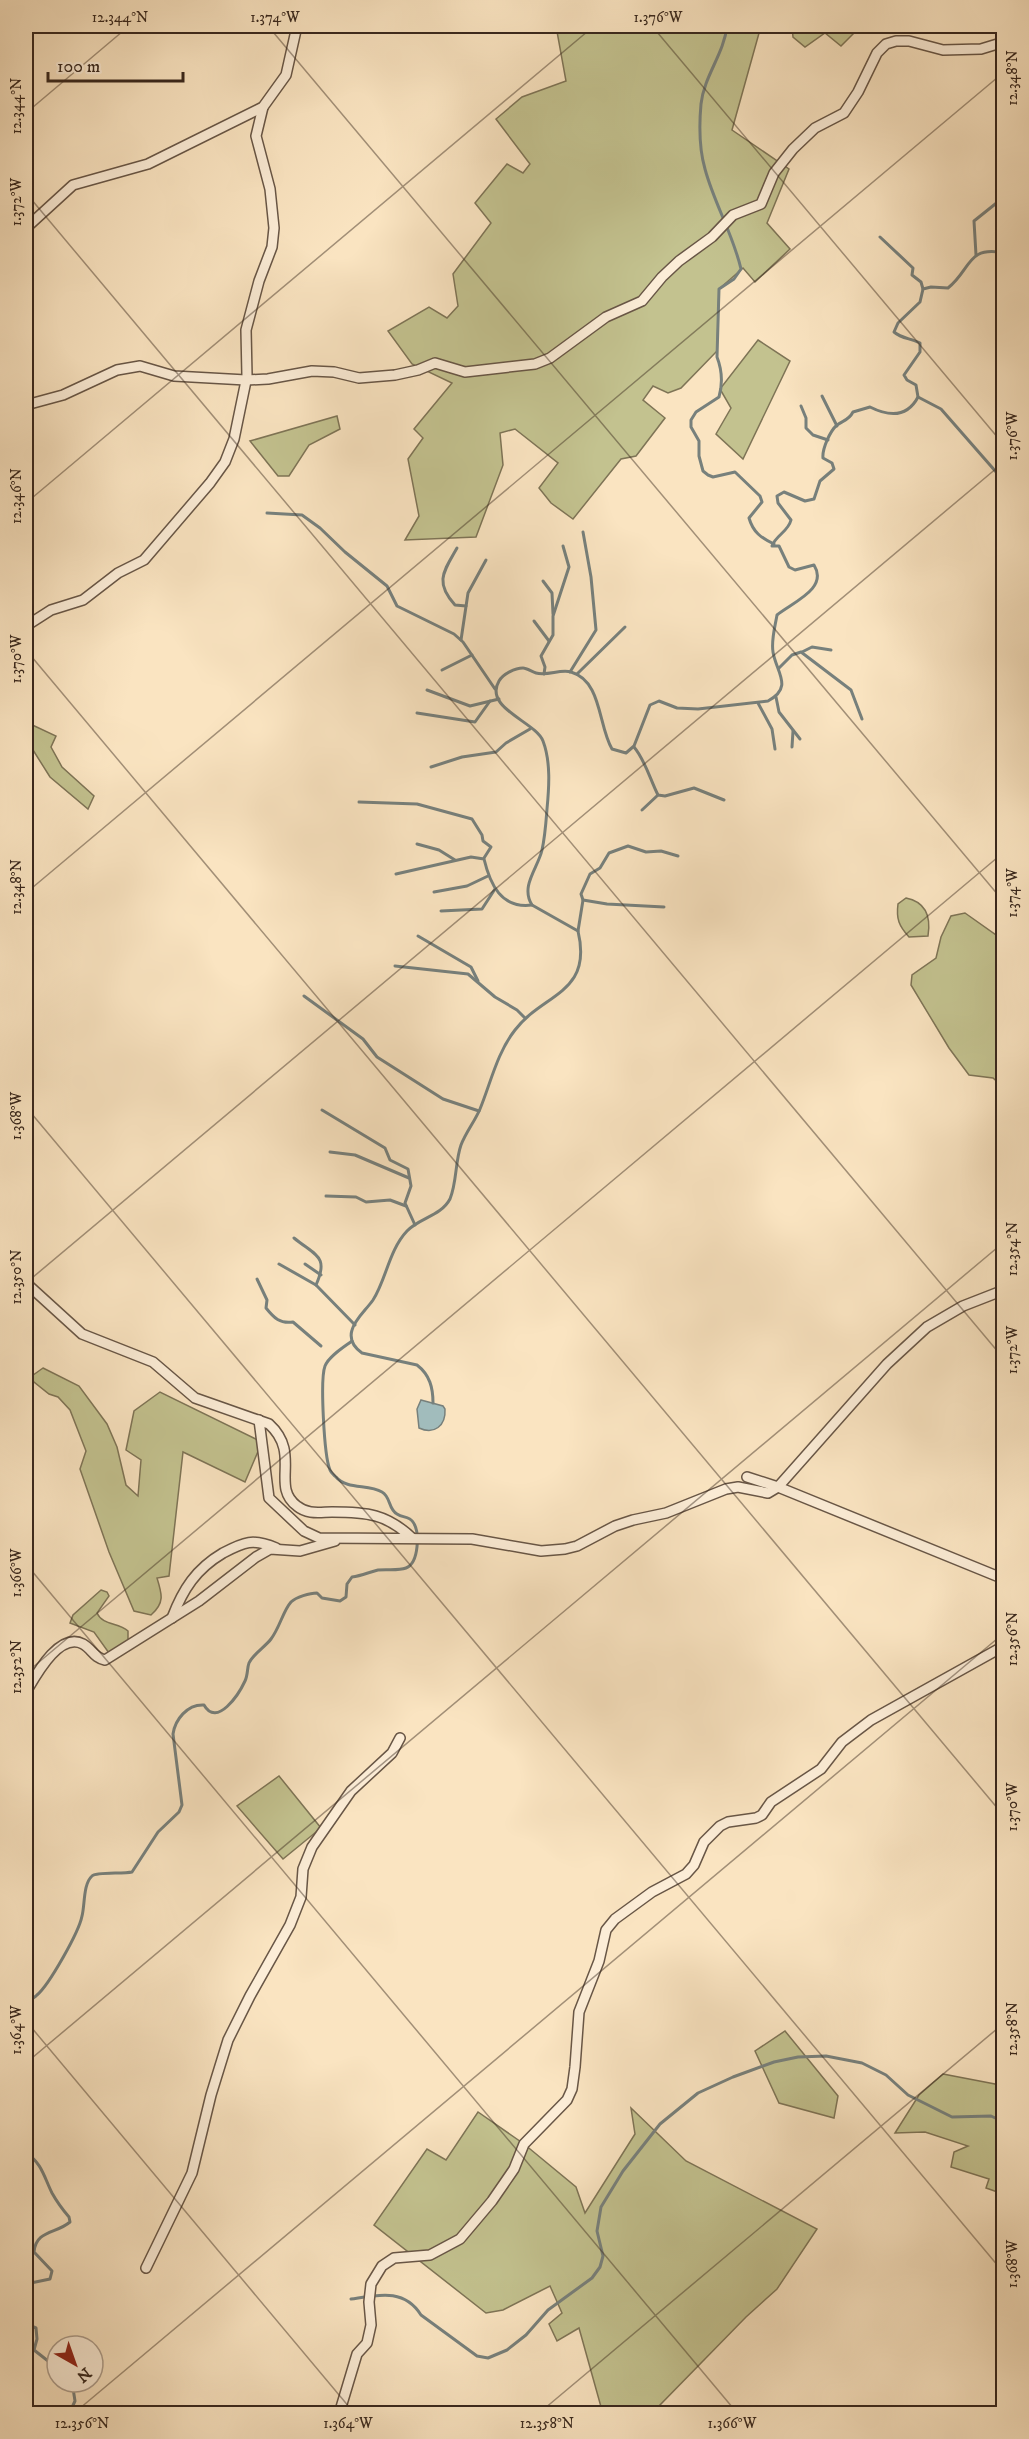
<svg xmlns="http://www.w3.org/2000/svg" width="1029" height="2439" font-family="'IM FELL DW Pica',serif">
	<rect width="100%" height="100%" fill="#fae4c1"/>
	<filter id="stains"><feTurbulence type="fractalNoise" baseFrequency=".00333" numOctaves="4"/><feColorMatrix values="0 0 0 0 .2 0 0 0 0 .09 0 0 0 0 .02 0 0 0 .5 -.17"/></filter>
	<radialGradient id="worn" r=".72"><stop offset=".6" stop-color="#630" stop-opacity="0"/><stop offset="1" stop-color="#630" stop-opacity=".3"/></radialGradient>
	<g fill="#c3c28f" stroke="#7e7456" stroke-width="1.5">
		<polygon points="556,26 761,26 732,130 789,169 767,223 790,249 755,282 743,268 719,289 717,351 681,388 668,393 653,386 643,400 665,418 636,456 621,459 573,519 551,503 539,488 558,463 515,429 500,433 503,465 476,537 405,540 419,516 408,459 423,438 414,429 452,383 412,364 388,331 429,307 447,318 458,306 453,274 491,223 475,203 507,164 523,173 530,164 496,119 522,97 566,81"/>
		<polygon points="792,26 861,26 841,46 825,33 805,47 793,37"/>
		<polygon points="758,340 790,361 743,459 716,434 731,408 720,389"/>
		<polygon points="337,416 340,429 309,445 289,476 278,476 250,441"/>
		<polygon points="26,722 56,736 51,747 62,767 94,796 88,809 50,777 33,750 26,748"/>
		<path d="M 906,898 C 926,902 931,917 928,936 L 909,937 C 899,926 896,919 898,904 Z"/>
		<polygon points="965,913 1003,940 1003,1087 993,1078 969,1075 949,1048 911,985 912,975 936,958 941,937 951,916"/>
		<path d="M 43,1368 L 79,1386 L 107,1424 L 117,1447 L 126,1485 L 138,1496 L 141,1460 L 126,1450 L 134,1411 L 160,1392 L 262,1442 L 245,1482 L 183,1452 L 169,1576 L 157,1578 C 162,1594 165,1603 151,1615 L 134,1611 L 109,1552 L 80,1469 L 86,1451 L 70,1410 L 58,1397 L 49,1394 L 29,1378 Z"/>
		<path d="M 101,1590 L 107,1592 L 109,1596 L 97,1613 C 103,1626 118,1622 128,1631 L 128,1643 L 109,1653 L 94,1632 L 70,1623 L 73,1615 Z"/>
		<polygon points="279,1776 321,1828 283,1859 237,1806"/>
		<polygon points="785,2031 838,2096 834,2118 779,2103 755,2051"/>
		<polygon points="943,2074 995,2084 1003,2089 1003,2194 986,2188 989,2179 951,2167 954,2152 968,2146 925,2132 895,2133 919,2095"/>
		<polygon points="631,2108 686,2161 817,2229 777,2289 746,2317 656,2409 646,2413 603,2414 579,2328 557,2341 549,2324 562,2313 550,2286 503,2310 486,2313 374,2225 427,2149 446,2160 478,2112 524,2144 576,2187 585,2213 635,2134"/>
	</g>
	<path fill="#a1bcbc" stroke="#77807c" stroke-width="1.5" d="M 421,1400 L 443,1406 L 445,1409 C 446,1426 434,1435 419,1428 L 417,1409 Z"/>
	<g fill="none" stroke-linecap="round" stroke-linejoin="round">
		<g stroke="#77807c" stroke-width="3">
			<path d="M 727,26 C 724,54 704,76 701,104 C 699,126 699,148 705,169 C 714,203 733,234 741,269 L 734,279 L 719,289 L 717,357 C 722,370 723,383 719,397 L 696,412 L 691,420 L 691,427 L 699,441 L 699,456 L 703,471 L 708,475 L 713,477 L 735,472 L 760,496 L 762,502 L 749,518 C 753,532 761,538 774,544"/>
			<polyline points="880,237 913,268 912,275 921,282 923,289"/>
			<polyline points="976,255 974,221 1004,197"/>
			<polyline points="822,396 837,426"/>
			<polyline points="918,397 941,409 1004,481"/>
			<polyline points="801,406 806,418 806,428 813,435 828,440"/>
			<polyline points="267,513 302,515 320,528 345,552 387,586 397,606 454,634 463,642 495,689"/>
			<path d="M 457,548 C 444,571 434,582 455,605 L 466,606"/>
			<polyline points="543,581 552,593 553,614"/>
			<polyline points="534,621 549,641"/>
			<polyline points="461,640 468,593 486,560"/>
			<polyline points="802,652 812,647 831,650"/>
			<polyline points="779,668 792,655 801,652 851,690 862,719"/>
			<polyline points="442,670 472,655"/>
			<polyline points="570,672 596,630 591,577 583,532"/>
			<polyline points="544,674 545,667 541,656 553,635 553,616 569,567 563,546"/>
			<polyline points="577,674 625,627"/>
			<polyline points="427,690 470,706 499,699"/>
			<polyline points="776,697 779,712 800,739"/>
			<polyline points="758,703 772,729 775,749"/>
			<polyline points="417,713 475,722 490,701"/>
			<path d="M 634,747 C 645,760 650,779 658,795 L 665,796 L 694,788 L 724,800"/>
			<polyline points="792,747 793,731"/>
			<polyline points="431,767 462,757 496,752 506,743 530,729"/>
			<polyline points="359,802 417,804 472,819 482,835 483,841 491,847 484,858"/>
			<polyline points="642,810 658,795"/>
			<polyline points="417,844 439,850 455,860"/>
			<path d="M 396,874 L 471,857 L 484,859 C 490,884 501,909 532,905"/>
			<polyline points="434,892 467,886 488,876"/>
			<polyline points="583,900 581,894 590,874 600,868 609,853 628,846 646,852 661,851 678,856"/>
			<polyline points="441,911 482,909 495,889"/>
			<polyline points="578,931 583,900 607,904 664,907"/>
			<polyline points="418,936 471,967 478,981"/>
			<polyline points="395,966 468,974 495,997 517,1010 525,1018"/>
			<polyline points="304,996 363,1039 377,1057 443,1099 479,1111"/>
			<polyline points="322,1110 385,1148 390,1160 408,1169 411,1186 405,1203 415,1225"/>
			<polyline points="330,1152 355,1155 409,1178"/>
			<polyline points="326,1196 356,1197 366,1202 390,1200 406,1206"/>
			<path d="M 294,1238 C 316,1256 329,1256 316,1285 L 355,1325"/>
			<polyline points="279,1264 316,1285"/>
			<polyline points="305,1264 321,1275"/>
			<path d="M 257,1279 L 267,1300 L 266,1308 C 274,1318 280,1324 293,1322 L 321,1346"/>
			<path d="M 433,1403 C 433,1388 430,1375 417,1365 L 362,1353 C 355,1348 349,1340 352,1330 C 355,1319 366,1310 373,1300 C 386,1280 389,1250 407,1231 C 419,1218 441,1216 450,1199 C 457,1182 455,1162 461,1145 C 466,1132 475,1121 480,1109 C 491,1082 497,1053 515,1030 C 543,993 593,994 578,931 L 532,905 C 520,886 538,868 542,850 C 545,837 546,822 547,809 C 549,788 551,762 543,741 C 536,722 483,708 499,681 C 503,674 515,668 523,668 C 527,668 532,672 536,673 C 548,676 560,669 571,672 C 602,681 598,725 612,749 L 626,753 L 634,746 L 650,705 L 659,701 L 677,708 L 698,709 L 768,701 C 794,687 776,672 773,652 C 771,640 775,627 777,615 C 791,603 829,589 814,565 L 795,570 L 789,567 L 779,546 L 772,546 C 776,535 788,532 791,520 L 778,503 L 777,496 L 784,492 L 805,501 L 814,499 L 820,481 L 834,469 L 832,463 L 823,458 C 822,449 830,431 837,425 C 844,420 849,420 853,412 L 870,407 C 888,416 907,418 918,397 L 916,385 L 907,380 L 904,375 L 920,352 L 920,343 C 911,338 902,339 894,332 L 898,323 L 920,302 L 923,289 L 931,287 L 948,288 C 971,270 967,245 1004,253"/>
			<path d="M 26,2003 C 29,2001 34,1998 37,1995 C 49,1985 79,1932 82,1916 C 85,1905 83,1884 92,1876 C 96,1872 123,1874 132,1872 L 158,1832 L 179,1812 L 182,1805 L 173,1734 C 175,1720 187,1704 204,1705 C 217,1728 239,1694 245,1681 C 248,1675 247,1668 249,1663 C 253,1654 265,1647 271,1639 C 280,1627 283,1611 291,1602 C 296,1597 310,1593 317,1593 L 322,1598 L 340,1601 L 346,1597 L 347,1584 L 352,1577 C 362,1576 369,1572 378,1570 C 387,1569 398,1571 406,1568 C 419,1563 420,1532 413,1522 C 409,1516 403,1518 397,1514 C 388,1509 391,1497 382,1492 C 368,1484 347,1490 336,1477 C 334,1475 331,1473 330,1470 C 324,1456 320,1379 325,1366 C 329,1356 344,1347 352,1341"/>
			<path d="M 26,2153 C 42,2163 44,2177 52,2193 C 57,2202 63,2210 69,2217 L 70,2222 C 56,2234 36,2230 34,2252 L 52,2271 L 50,2279 L 26,2284"/>
			<path d="M 351,2299 C 378,2295 404,2288 421,2315 L 477,2356 L 488,2358 L 507,2350 L 526,2335 L 548,2310 L 592,2278 L 600,2267 L 603,2256 L 597,2231 L 601,2207 L 623,2171 L 660,2124 L 698,2093 L 733,2077 L 774,2062 L 798,2057 L 826,2056 L 862,2063 L 886,2075 L 908,2095 L 952,2117 L 991,2116 L 1004,2122"/>
			<polyline points="26,2327 29,2325 36,2328 37,2339 34,2350 57,2368"/>
			<polyline points="69,2414 75,2401 72,2382"/>
		</g>
		<g stroke="#685646" stroke-width="12">
			<g id="minor">
				<polyline points="26,228 73,185 148,164 263,107 286,75 297,26"/>
				<polyline points="26,405 63,395 117,370 140,366 174,376 246,380 268,379 312,371 334,372 359,378 395,375 418,370 435,363 465,372 535,364 550,358 606,317 642,301 662,277 679,261 712,237 733,215 761,204 774,173 793,149 815,128 844,113 858,92 877,53 886,44 896,41 909,41 943,50 981,49 1004,42"/>
				<polyline points="26,626 51,610 83,600 118,573 144,560 210,483 225,462 234,439 247,376 246,330 259,281 272,247 274,228 270,189 256,136 263,107"/>
				<path d="M 26,1283 L 82,1334 L 153,1362 L 195,1398 L 269,1424 C 302,1454 270,1486 297,1506 C 308,1515 320,1512 332,1512 C 367,1512 387,1514 412,1538"/>
				<polyline points="259,1420 269,1498 304,1531 319,1538 472,1539 541,1551 565,1549 577,1546 615,1526 633,1520 666,1513 726,1489 738,1487 768,1493 778,1487 887,1364 927,1327 963,1306 1004,1290"/>
				<polyline points="747,1477 778,1487 1004,1579"/>
				<path d="M 172,1618 C 183,1589 196,1569 223,1553 C 244,1542 253,1538 276,1548"/>
				<path d="M 26,1692 C 35,1677 59,1631 83,1644 C 92,1649 94,1658 105,1660 L 199,1601 L 256,1557 L 270,1549 L 300,1551 L 335,1541"/>
				<polyline points="146,2268 192,2173 211,2095 228,2040 250,1996 290,1925 301,1897 303,1869 312,1847 351,1791 392,1753 400,1738"/>
				<polyline points="339,2414 357,2354 367,2343 371,2325 369,2302 371,2284 382,2266 394,2258 430,2255 460,2239 492,2201 514,2169 524,2144 567,2100 572,2089 575,2067 579,2012 599,1961 606,1930 615,1919 652,1892 686,1874 694,1865 704,1842 720,1826 728,1822 756,1818 762,1815 771,1802 821,1769 842,1742 871,1720 1004,1646"/>
			</g>
		</g>
		<use href="#minor" stroke="#fcedd7" stroke-width="9"/>
	</g>
	<path fill="none" stroke="#38271d" stroke-width="1.5" stroke-opacity="0.45" d="M 268,26 L 1004,902M 652,26 L 1004,445M 26,113 L 129,26M 26,193 L 1004,1359M 26,503 L 594,26M 26,650 L 1004,1816M 26,893 L 1004,72M 26,1107 L 1004,2273M 26,1283 L 1004,462M 26,1564 L 738,2414M 26,1673 L 1004,852M 26,2021 L 355,2414M 26,2063 L 1004,1242M 73,2414 L 1004,1633M 538,2414 L 1004,2023M 1003,2414 L 1004,2413"/>
	<rect width="1029" height="2439" fill="none" stroke="#fae4c1" stroke-width="66"/>
	<g transform="translate(75 2364) rotate(140)"><circle r="28" fill="#fcedd7" stroke="#ae9e8d" stroke-width="1.5"/>
	<path d="M0-4.5L10 22L0 15L-10 22Z" fill="#8f2418"/>
	<text y="-9" font-size="16" font-weight="bold" text-anchor="middle" fill="#38271d">N</text>
	</g>
	<path d="M48 72v9h135v-9" fill="none" stroke="#38271d" stroke-width="3"/>
	<text x="57" y="72" font-size="18" fill="#38271d" stroke="#fcedd7" stroke-width="4.5" paint-order="stroke">100 m</text>
	<rect x="33" y="33" width="963" height="2373" fill="none" stroke="#38271d" stroke-width="2"/>
	<g font-size="15" text-anchor="middle" fill="#38271d">
		<text x="120" y="22">12.344°N</text>
		<text x="275" y="22">1.374°W</text>
		<text x="658" y="22">1.376°W</text>
		<text transform="translate(1012 78) rotate(-90)" y="5">12.348°N</text>
		<text transform="translate(16 106) rotate(-90)" y="5">12.344°N</text>
		<text transform="translate(16 202) rotate(-90)" y="5">1.372°W</text>
		<text transform="translate(1012 436) rotate(-90)" y="5">1.376°W</text>
		<text transform="translate(16 496) rotate(-90)" y="5">12.346°N</text>
		<text transform="translate(16 659) rotate(-90)" y="5">1.370°W</text>
		<text transform="translate(16 887) rotate(-90)" y="5">12.348°N</text>
		<text transform="translate(1012 893) rotate(-90)" y="5">1.374°W</text>
		<text transform="translate(16 1116) rotate(-90)" y="5">1.368°W</text>
		<text transform="translate(1012 1249) rotate(-90)" y="5">12.354°N</text>
		<text transform="translate(16 1277) rotate(-90)" y="5">12.350°N</text>
		<text transform="translate(1012 1350) rotate(-90)" y="5">1.372°W</text>
		<text transform="translate(16 1573) rotate(-90)" y="5">1.366°W</text>
		<text transform="translate(1012 1639) rotate(-90)" y="5">12.356°N</text>
		<text transform="translate(16 1667) rotate(-90)" y="5">12.352°N</text>
		<text transform="translate(1012 1807) rotate(-90)" y="5">1.370°W</text>
		<text transform="translate(1012 2029) rotate(-90)" y="5">12.358°N</text>
		<text transform="translate(16 2030) rotate(-90)" y="5">1.364°W</text>
		<text transform="translate(1012 2264) rotate(-90)" y="5">1.368°W</text>
		<text x="82" y="2428">12.356°N</text>
		<text x="348" y="2428">1.364°W</text>
		<text x="547" y="2428">12.358°N</text>
		<text x="732" y="2428">1.366°W</text>
	</g>
	<rect width="100%" height="100%" filter="url(#stains)"/>
	<rect width="100%" height="100%" fill="url(#worn)"/>
</svg>
